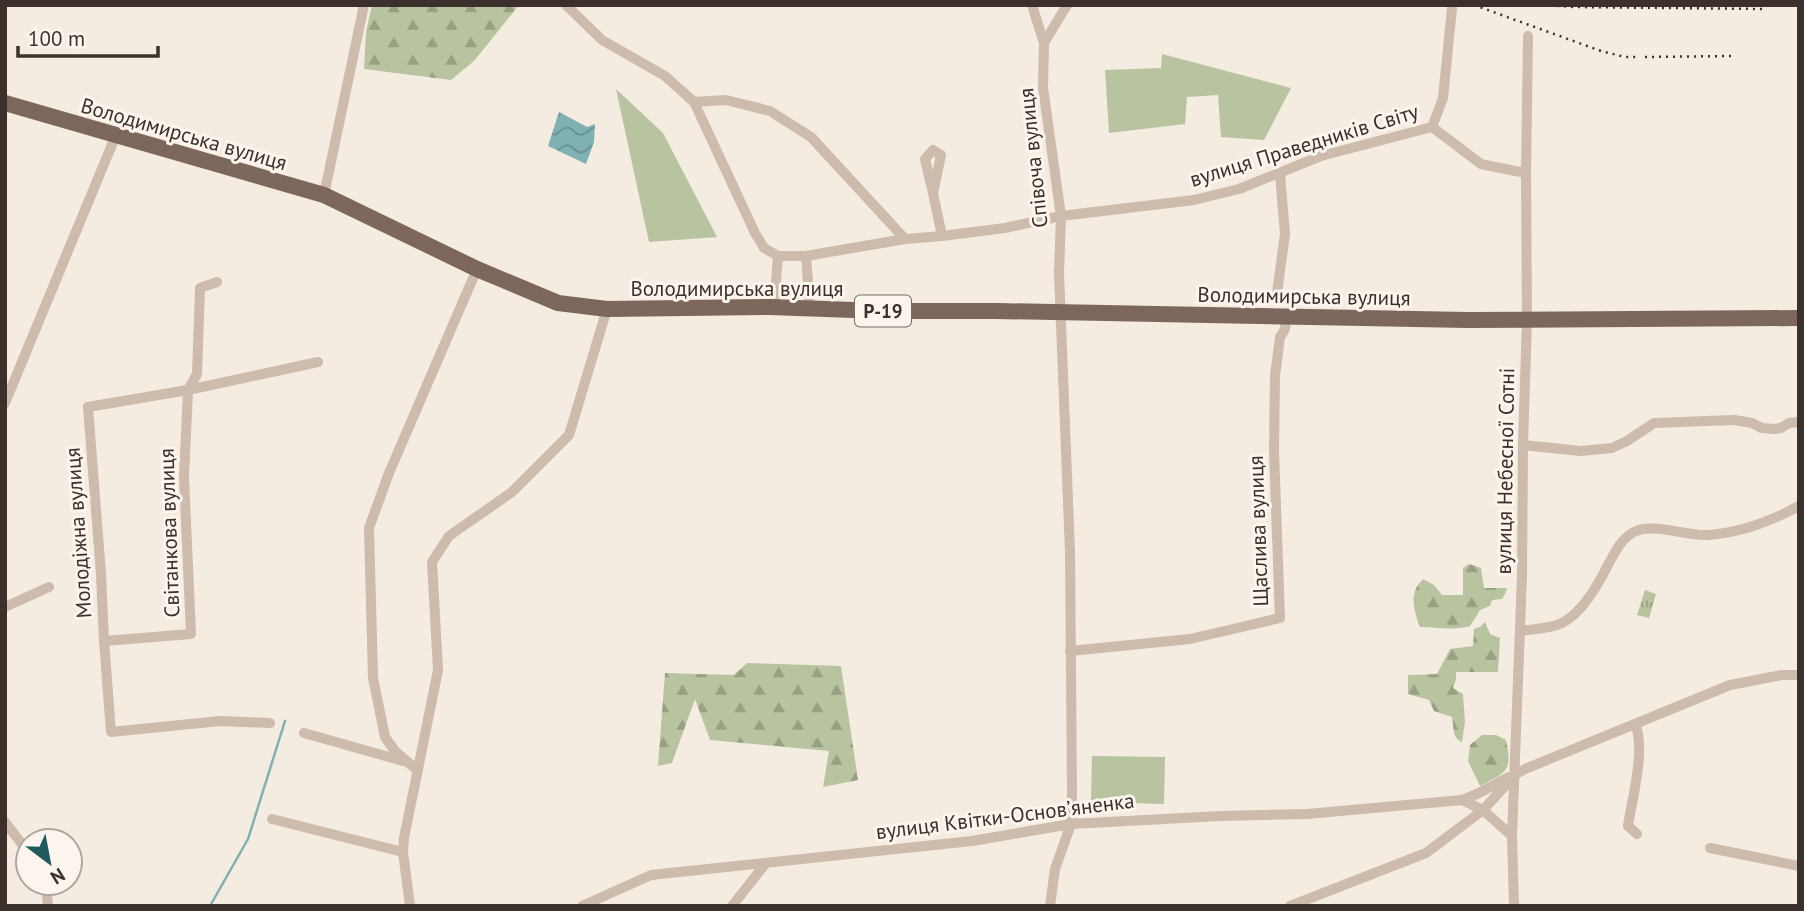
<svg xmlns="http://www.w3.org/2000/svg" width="1804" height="911" font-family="'PT Sans',sans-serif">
	<defs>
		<pattern id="grass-tufts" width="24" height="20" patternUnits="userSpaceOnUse" patternTransform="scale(1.75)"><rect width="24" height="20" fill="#b8c4a0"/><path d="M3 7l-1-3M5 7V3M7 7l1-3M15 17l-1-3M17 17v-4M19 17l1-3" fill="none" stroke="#97a083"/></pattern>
		<pattern id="forest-firs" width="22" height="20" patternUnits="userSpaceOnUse" patternTransform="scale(1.75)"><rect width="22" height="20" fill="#b8c4a0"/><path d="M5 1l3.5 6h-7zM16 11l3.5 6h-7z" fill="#97a083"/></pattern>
		<pattern id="water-waves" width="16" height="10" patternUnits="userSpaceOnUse" patternTransform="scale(1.75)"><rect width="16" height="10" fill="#7fb0b2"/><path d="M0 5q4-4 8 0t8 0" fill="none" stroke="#699091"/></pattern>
	</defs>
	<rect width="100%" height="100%" fill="#f4ebe1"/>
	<polygon fill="url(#grass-tufts)" points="1645,590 1656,594 1649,618 1637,615"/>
	<g fill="url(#forest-firs)">
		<polygon points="372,5 519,5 474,61 451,80 364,69 366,32"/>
		<path d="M 1469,564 L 1481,568 L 1484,588 L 1507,588 L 1505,594 L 1502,599 L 1492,600 L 1490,606 L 1480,610 L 1470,626 C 1452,631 1437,627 1420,627 C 1414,610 1408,593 1423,579 L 1434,585 L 1442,595 L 1463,595 L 1463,568 Z"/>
		<path d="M 1485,622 L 1490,634 L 1500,638 L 1498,672 L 1456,672 L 1456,679 L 1453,688 L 1463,694 L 1465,722 L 1462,742 C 1452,738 1454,727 1452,717 L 1434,711 L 1429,700 L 1408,694 L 1408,675 L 1437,674 L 1450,649 L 1473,646 L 1474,629 L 1480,627 Z"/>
		<polygon points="747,663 841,666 858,780 823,787 829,751 710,740 695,699 672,763 658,766 665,673 734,675"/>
		<path d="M 1482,735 L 1496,735 L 1506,740 C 1513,772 1506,772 1480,786 L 1468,761 L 1470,745 Z"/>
	</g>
	<g fill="#b8c4a0">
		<polygon points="1162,54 1291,88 1264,140 1221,137 1218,95 1187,97 1185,124 1109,133 1105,70 1161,68"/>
		<polygon points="616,89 663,133 717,237 649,242"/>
		<polygon points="1092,756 1165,757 1164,804 1091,802"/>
	</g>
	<polygon fill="url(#water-waves)" points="559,112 587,127 595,124 594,142 586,164 548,146"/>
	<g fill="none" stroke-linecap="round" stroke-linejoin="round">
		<polyline stroke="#7fb0b2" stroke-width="2.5" points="210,906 248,839 285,721"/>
		<g stroke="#cdbbac" stroke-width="10">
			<polyline points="566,5 602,40 665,76 694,102 755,233 764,248 778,256"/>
			<polyline points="1032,5 1044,43"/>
			<polyline points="694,102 726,100 770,111 811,137 905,239"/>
			<polyline points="1432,127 1481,164 1526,173"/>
			<polyline points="933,193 925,159 933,150 941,155 933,193 942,236"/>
			<polyline points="324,195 364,5"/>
			<polyline points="806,256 905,239 942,236 1005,228 1061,216 1194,200 1239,189 1321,156 1432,127 1443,98 1452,8"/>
			<polyline points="1277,293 1285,234 1280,174"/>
			<polyline points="774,307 778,256 806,256 810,309"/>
			<polyline points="5,403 116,135"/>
			<polyline points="1523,445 1581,451 1612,448 1627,441 1654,423 1734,420 1752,423 1762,428 1774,429 1781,428 1789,423 1799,422"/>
			<polyline points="5,607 49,587"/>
			<path d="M 1520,631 C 1532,629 1545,629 1557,625 C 1579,618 1598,585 1608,565 C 1615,552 1620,540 1634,532 C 1651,522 1686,536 1707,535 C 1739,533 1771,521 1799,506"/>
			<polyline points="104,641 191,634 184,477 188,390 197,374 200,288 217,282"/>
			<polyline points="1070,651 1190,639 1280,618 1274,451 1275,376 1280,337 1285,329 1286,316"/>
			<polyline points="270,723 220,721 111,732 104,641 101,574 88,407 188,390 318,362"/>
			<path d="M 1635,724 C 1646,749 1632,799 1628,826 L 1637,834"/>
			<polyline points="304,733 403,761"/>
			<polyline points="418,771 395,751 385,737 373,678 369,528 389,473 477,269"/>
			<polyline points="1462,800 1477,794 1509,777"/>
			<polyline points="272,819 403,852"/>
			<polyline points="5,822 28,852"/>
			<polyline points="1710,848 1799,866"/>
			<polyline points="46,883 48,906"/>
			<polyline points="410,906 403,852 404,838 438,670 432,562 449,536 512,492 569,435 607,309"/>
			<polyline points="582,906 651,875 972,841 1071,824 1220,816 1307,814 1462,800 1483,810 1512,836"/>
			<polyline points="732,906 766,863"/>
			<polyline points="1050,906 1055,869 1071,824 1072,793 1070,552 1059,273 1061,216 1043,88 1044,43 1067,5"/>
			<polyline points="1290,906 1426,853 1483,810 1516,774 1525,769 1730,685 1782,675 1799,675"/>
			<polyline points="1514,906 1512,836 1522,576 1523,445 1527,319 1526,173 1528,36"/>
		</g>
		<polyline stroke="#7d675c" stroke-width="16" points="5,103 324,195 477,269 558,303 607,309 770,307 881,311 997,311 1467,320 1799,318"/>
		<g stroke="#3b302b" stroke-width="2.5" stroke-dasharray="2 5" stroke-linecap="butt">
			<polyline points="1474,5 1601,51 1625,57 1637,57"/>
			<polyline points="1543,5 1574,7 1763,9"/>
			<polyline points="1645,57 1732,56"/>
		</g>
	</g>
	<g text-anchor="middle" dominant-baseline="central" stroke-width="6" stroke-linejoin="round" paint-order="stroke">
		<rect fill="#fbf5ee" stroke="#756b66" stroke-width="2" x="855" y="295.5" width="56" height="31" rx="5"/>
		<g font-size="19" font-weight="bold" fill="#3b302b">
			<text x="883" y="311">Р-19</text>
		</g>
		<g font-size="21" fill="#3b302b" stroke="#fbf5ee">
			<text transform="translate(184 134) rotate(16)">Володимирська вулиця</text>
			<text transform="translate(1304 145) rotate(-17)">вулиця Праведників Світу</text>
			<text transform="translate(1033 158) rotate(-96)">Співоча вулиця</text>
			<text x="737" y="288">Володимирська вулиця</text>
			<text transform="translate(1304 296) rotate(1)">Володимирська вулиця</text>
			<text transform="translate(1505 471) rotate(-89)">вулиця Небесної Сотні</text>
			<text transform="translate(1258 531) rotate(-92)">Щаслива вулиця</text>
			<text transform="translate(78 533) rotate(-94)">Молодіжна вулиця</text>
			<text transform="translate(169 533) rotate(-92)">Світанкова вулиця</text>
			<text transform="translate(1005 816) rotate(-7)">вулиця Квітки-Основʼяненка</text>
		</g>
	</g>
	<rect width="1804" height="911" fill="none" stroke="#3b302b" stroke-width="14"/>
	<g transform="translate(49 862) rotate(148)"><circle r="33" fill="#fbf5ee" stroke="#aea6a0" stroke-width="2"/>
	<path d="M0-5L12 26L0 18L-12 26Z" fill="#1f5a5e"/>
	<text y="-10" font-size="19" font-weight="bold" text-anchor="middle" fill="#3b302b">N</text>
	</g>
	<path d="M18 46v10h140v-10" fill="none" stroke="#3b302b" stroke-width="3.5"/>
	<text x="28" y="46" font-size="21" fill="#3b302b" stroke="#fbf5ee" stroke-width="5" paint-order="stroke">100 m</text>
</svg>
